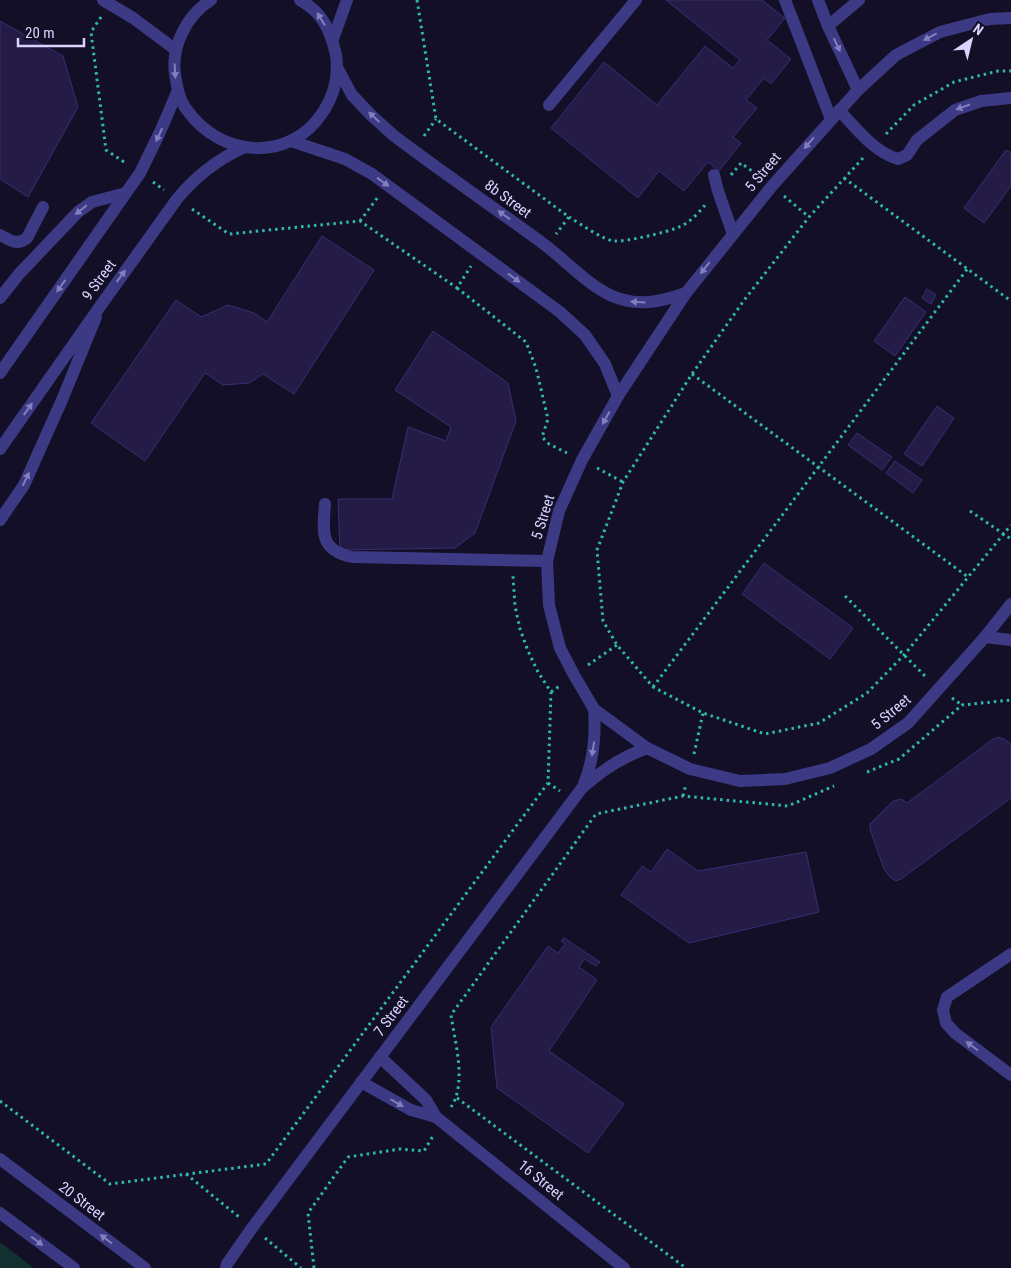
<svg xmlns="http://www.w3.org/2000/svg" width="1011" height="1268" font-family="'Roboto Condensed',sans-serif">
	<rect width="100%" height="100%" fill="#130f26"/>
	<polygon fill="#12302f" points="0,1242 34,1268 0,1268"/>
	<g fill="#241b47" stroke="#3b2d73">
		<polygon points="666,0 762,0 785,18 767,40 791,59 771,84 764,78 746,100 757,108 733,137 741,143 719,171 708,162 684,191 659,171 638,198 551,128 604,62 657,105 705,46 733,68 740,60"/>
		<polygon points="0,21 63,56 78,107 28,197 0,179"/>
		<polygon points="1006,150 1011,153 1011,186 984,223 964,208"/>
		<polygon points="322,236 374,270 294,394 263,374 249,383 223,385 205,373 145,461 91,423 176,300 201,317 228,305 254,313 267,322"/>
		<polygon points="927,289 936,295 931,304 922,298"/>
		<polygon points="905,297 926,312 895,356 874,341"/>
		<polygon points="433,331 508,383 516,421 475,533 455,548 340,550 338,499 392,499 408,427 446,441 451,427 395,390"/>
		<polygon points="937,406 954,418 922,466 904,454"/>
		<polygon points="857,433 892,457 882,470 848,445"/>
		<polygon points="895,461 922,480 913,493 886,473"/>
		<polygon points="764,563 853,628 830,659 742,594"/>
		<polygon points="998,737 1004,739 1011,744 1011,798 901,879 896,881 890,877 884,869 870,829 870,824 893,801 901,799 907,803 993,739"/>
		<polygon points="667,849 698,871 806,852 819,912 689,943 621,895 642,866 651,872"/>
		<polygon points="564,938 600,962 596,966 584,959 579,967 597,980 549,1051 624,1104 588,1153 497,1088 491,1027 548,946 558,953 565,944 561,941"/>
	</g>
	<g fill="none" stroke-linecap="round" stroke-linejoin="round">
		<g stroke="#2fb8b0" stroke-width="3" stroke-dasharray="2.5 4" stroke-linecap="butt">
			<polyline points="417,0 436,119 569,217 556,234"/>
			<polyline points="101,17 91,32 106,150 127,164"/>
			<polyline points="886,134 914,105 954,82 998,71 1011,71"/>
			<polyline points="424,136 436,119"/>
			<polyline points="863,158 809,217 745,299 692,374 623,482 597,550 603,621 617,645 653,687 703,713 765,734 819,723 867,693 904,655 1011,525"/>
			<polyline points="731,175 741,163 760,177"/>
			<polyline points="844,178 1011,301"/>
			<polyline points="153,182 164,190"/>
			<polyline points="784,196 809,217"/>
			<polyline points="192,209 229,234 360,221 457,288 471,266"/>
			<path d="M 569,217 C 581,224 601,239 614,241 C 626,242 668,232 679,227 C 690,223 699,212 706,204"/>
			<polyline points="360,221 378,197"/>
			<polyline points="457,288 526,342 536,368 548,419 542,437 549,444 567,453"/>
			<polyline points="692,374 968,577"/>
			<polyline points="597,468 623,482"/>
			<polyline points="970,511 1011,539"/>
			<polyline points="845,596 926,677"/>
			<polyline points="588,665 617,645"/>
			<polyline points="653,687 968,268"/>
			<polyline points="551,692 561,685"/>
			<polyline points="952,698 962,705"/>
			<polyline points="694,754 703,713"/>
			<polyline points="867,772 899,759 962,705 1011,700"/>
			<polyline points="548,783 560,791"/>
			<polyline points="683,796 686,784"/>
			<polyline points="457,1098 686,1268"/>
			<polyline points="0,1101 110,1184 266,1164 548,783 551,692 538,672 528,651 520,629 515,606 513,576"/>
			<path d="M 451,1107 C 467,1083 455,1043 451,1015 L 596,814 L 683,796 L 788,806 L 834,786"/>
			<polyline points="186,1174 239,1217"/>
			<polyline points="265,1238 301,1268"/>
			<polyline points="314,1268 308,1213 348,1157 400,1149 424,1151 433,1136"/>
		</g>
		<g stroke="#3d3a85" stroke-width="12">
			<polyline points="785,0 831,119"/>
			<polyline points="818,0 828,26 858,90"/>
			<polyline points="828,26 859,0"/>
			<polyline points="549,105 636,0"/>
			<path d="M 839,110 C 856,128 874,152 898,159 L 907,155 L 917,140 L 955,110 L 981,101 L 1011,98"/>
			<polyline points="714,175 718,191 733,234"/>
			<path d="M 0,235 C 10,240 17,246 27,238 L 43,207"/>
			<polyline points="0,298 19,274 78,212 92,202 126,193"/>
			<path d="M 325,504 C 323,532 319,550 352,557 L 547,561"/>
			<polyline points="0,520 24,485 62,400 96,317"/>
			<polyline points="1011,954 947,997 943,1010 946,1023 955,1033 1011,1075"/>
		</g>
		<g stroke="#3d3a85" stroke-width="12">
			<polyline points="103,0 133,18 176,50"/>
			<path d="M 211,0 C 187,15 171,46 175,74 C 177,87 179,100 187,110 C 221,158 290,163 323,112 C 335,94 339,76 336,55 C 333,40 326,21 315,11 C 311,7 305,3 300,0"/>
			<polyline points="1011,18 990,19 940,32 896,55 858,90 772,186 686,293 618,396 582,460 559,511 547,561 549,605 560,648 574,675 594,709 647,748 690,769 740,781 785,779 830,768 871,749 908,723 985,637 1011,604"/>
			<polyline points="333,39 347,0"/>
			<path d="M 338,69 L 352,95 L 372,116 L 393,135 C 443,173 495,208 545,245 C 566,261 588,285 612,296 C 638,307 660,302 686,293"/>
			<polyline points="291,141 345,159 372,174 560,312 585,335 605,364 618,396"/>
			<polyline points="0,373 140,173 160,132 178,90"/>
			<path d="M 0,449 L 101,305 L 177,199 C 196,176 216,160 243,148"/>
			<polyline points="985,637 1011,640"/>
			<path d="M 584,784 C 594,759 596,735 594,709"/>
			<polyline points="380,1057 426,1100 436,1117 624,1268"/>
			<polyline points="361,1082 411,1110 436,1117"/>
			<polyline points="0,1159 145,1268"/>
			<polyline points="0,1213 74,1268"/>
			<path d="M 226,1268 L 227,1264 L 252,1228 L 582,788 C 602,770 622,757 647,748"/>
		</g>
	</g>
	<defs><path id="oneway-solid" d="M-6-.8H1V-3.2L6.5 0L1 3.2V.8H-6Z" transform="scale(1.25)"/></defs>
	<g fill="#837fbc">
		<use href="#oneway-solid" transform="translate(321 19) rotate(-122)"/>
		<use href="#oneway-solid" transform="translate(930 37) rotate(152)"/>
		<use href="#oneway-solid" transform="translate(837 45) rotate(65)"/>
		<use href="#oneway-solid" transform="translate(175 71) rotate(87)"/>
		<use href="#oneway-solid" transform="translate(963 107) rotate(161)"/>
		<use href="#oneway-solid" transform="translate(374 117) rotate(-137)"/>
		<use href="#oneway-solid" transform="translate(159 135) rotate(115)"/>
		<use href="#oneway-solid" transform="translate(809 143) rotate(131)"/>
		<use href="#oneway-solid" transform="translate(383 182) rotate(36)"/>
		<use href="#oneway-solid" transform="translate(81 210) rotate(141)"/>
		<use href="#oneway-solid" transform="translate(504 215) rotate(-144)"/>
		<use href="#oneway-solid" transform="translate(705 268) rotate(129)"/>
		<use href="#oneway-solid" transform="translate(121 276) rotate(-54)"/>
		<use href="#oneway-solid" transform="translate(514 278) rotate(36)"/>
		<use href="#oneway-solid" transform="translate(61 286) rotate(125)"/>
		<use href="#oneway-solid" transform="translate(638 302) rotate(-176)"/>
		<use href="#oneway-solid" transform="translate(28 409) rotate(-55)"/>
		<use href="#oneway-solid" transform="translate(606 418) rotate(119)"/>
		<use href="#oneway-solid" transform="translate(26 479) rotate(-64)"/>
		<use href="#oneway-solid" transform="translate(593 749) rotate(99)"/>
		<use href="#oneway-solid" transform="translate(972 1046) rotate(-143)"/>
		<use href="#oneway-solid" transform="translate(397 1103) rotate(30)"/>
		<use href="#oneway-solid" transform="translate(106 1239) rotate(-143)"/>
		<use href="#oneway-solid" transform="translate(37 1241) rotate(37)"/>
	</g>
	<g text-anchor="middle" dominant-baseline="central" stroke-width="4" stroke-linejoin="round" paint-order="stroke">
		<g font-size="15" fill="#d9d4ff" stroke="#130f26">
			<text transform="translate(763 172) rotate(-50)">5 Street</text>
			<text transform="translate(508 199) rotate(36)">8b Street</text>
			<text transform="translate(99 280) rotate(-54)">9 Street</text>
			<text transform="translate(543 517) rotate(-73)">5 Street</text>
			<text transform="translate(891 712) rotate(-40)">5 Street</text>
			<text transform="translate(391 1016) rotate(-53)">7 Street</text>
			<text transform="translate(541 1180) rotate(39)">16 Street</text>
			<text transform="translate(82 1201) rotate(37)">20 Street</text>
		</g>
	</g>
	<g transform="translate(971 40) rotate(35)" stroke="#130f26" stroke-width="4" paint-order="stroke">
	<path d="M0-4L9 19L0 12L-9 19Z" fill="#d9d4ff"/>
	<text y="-8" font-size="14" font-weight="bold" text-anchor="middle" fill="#d9d4ff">N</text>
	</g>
	<path d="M18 38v8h66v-8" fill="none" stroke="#d9d4ff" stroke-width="2.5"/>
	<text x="25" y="38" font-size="15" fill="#d9d4ff" stroke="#130f26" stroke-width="4" paint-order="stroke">20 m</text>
</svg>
